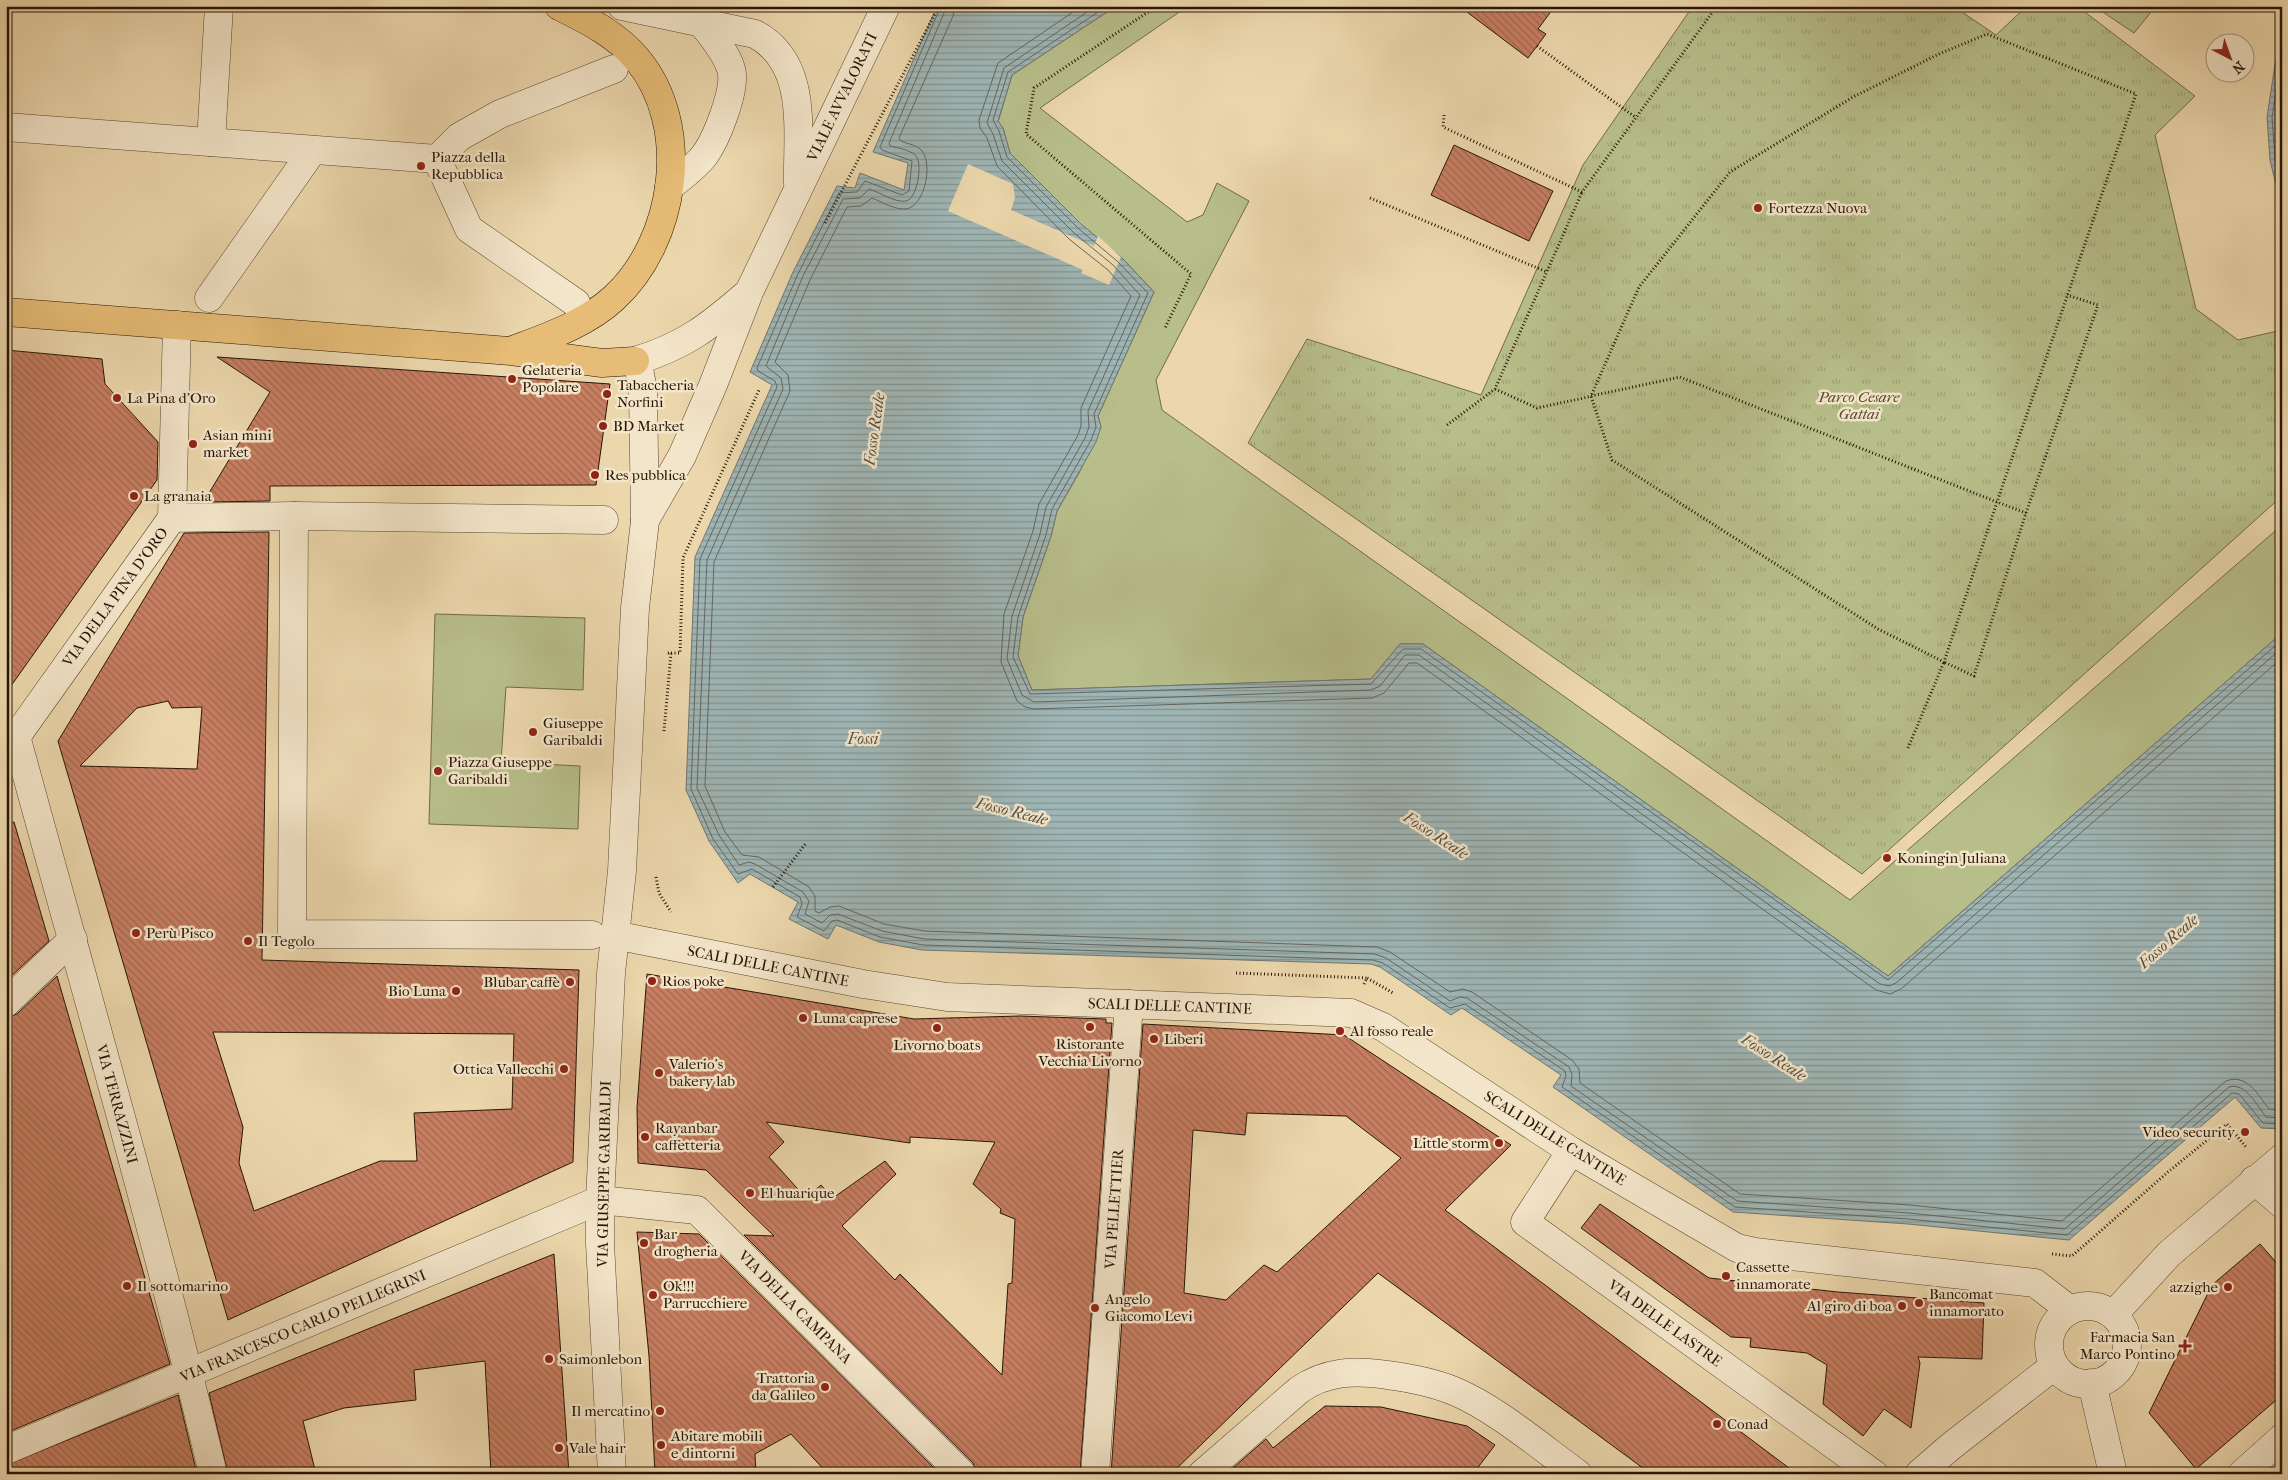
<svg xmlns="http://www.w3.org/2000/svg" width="2288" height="1480" font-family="'IM FELL French Canon',serif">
	<defs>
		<pattern id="park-tufts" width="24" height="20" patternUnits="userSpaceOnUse" patternTransform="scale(1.25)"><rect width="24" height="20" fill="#b7be8a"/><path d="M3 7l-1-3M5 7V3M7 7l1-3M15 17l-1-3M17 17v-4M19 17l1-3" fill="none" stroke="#9da276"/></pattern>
		<pattern id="water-rules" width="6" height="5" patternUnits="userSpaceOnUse" patternTransform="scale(1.25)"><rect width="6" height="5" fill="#9fb6b6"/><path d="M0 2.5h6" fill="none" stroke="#829392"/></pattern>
		<pattern id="building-back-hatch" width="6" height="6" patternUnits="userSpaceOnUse" patternTransform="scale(1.25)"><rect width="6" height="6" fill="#c77e61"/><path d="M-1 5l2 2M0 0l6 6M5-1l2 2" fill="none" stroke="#a2664e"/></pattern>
	</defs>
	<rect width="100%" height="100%" fill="#ecd7ac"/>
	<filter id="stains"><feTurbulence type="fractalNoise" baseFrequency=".004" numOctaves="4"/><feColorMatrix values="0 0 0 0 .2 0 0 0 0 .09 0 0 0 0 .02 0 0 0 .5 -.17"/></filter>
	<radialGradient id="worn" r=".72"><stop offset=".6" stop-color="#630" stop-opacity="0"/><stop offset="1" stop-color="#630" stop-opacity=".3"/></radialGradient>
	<g fill="#b7be8a" stroke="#706a48">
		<polygon points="1116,6 1188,6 1040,108 1187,222 1203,215 1217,183 1249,201 1156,380 1162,410 1850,900 2282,525 2282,633 1888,976 1423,644 1400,644 1371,679 1032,690 1018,656 1023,617 1051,536 1057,511 1079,473 1101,427 1098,416 1154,292 1121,257 1082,225 1010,153 1003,128 998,122 1012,75"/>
		<polygon points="2094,6 2156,6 2134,33"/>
		<polygon points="435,614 585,618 583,690 506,687 501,762 580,766 578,829 429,824"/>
	</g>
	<polygon fill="url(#park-tufts)" stroke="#706a48" points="1693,6 1953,6 1996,35 2027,6 2077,6 2195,96 2155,135 2196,309 2238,340 2282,330 2282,496 1862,874 1248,443 1307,339 1481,395 1583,165"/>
	<g fill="url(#water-rules)" stroke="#6f7670">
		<polygon points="937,6 1116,6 1012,75 998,121 1003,128 1010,153 1082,225 1121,257 1154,292 1098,416 1101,427 1096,442 1057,511 1051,536 1023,617 1018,656 1032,690 1371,679 1400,644 1423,644 1888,976 2282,633 2282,1129 2261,1128 2235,1097 2069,1240 1908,1224 1733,1212 1553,1087 1561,1075 1462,1008 1451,1015 1380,967 1371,964 922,950 879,942 836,925 828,939 789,919 798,902 750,874 738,883 709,841 686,790 695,557 772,385 750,372 793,272 837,186 855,188 860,173 904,190 908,163 873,152"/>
		<polygon points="2282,38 2282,210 2270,160 2267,117 2278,45"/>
	</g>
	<polygon fill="#ecd7ac" points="968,164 1013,184 1015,198 1011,210 1094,246 1098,236 1121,257 1109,285 1081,273 1083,270 948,211"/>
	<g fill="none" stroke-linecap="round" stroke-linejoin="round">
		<g stroke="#64665e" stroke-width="1">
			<polyline points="941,6 880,147 882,150 912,161 909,191 902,195 865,181 857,192 839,193 798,274 757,368 758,371 775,381 777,387 700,559 691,789 713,839 738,874 752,869 800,897 802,904 797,917 824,931 832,921 837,920 880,937 923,945 1373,960 1383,963 1450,1008 1465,1004 1565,1071 1566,1076 1562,1087 1735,1207 1908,1219 2067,1235 2232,1093 2239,1094 2263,1123 2282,1124"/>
			<path d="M 947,6 L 889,143 L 890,146 C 898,148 911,150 916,156 C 923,164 917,199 906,201 C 895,203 879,192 869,189 L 860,198 L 843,199 L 803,276 L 766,366 L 781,378 L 783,389 L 707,560 L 697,788 L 719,835 L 739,865 L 749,862 L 755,864 L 803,892 L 809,901 L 805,914 L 822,923 L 830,915 L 838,914 L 882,931 L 924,939 L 1375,954 L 1386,958 L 1450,1001 L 1460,997 L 1467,998 L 1569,1067 L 1572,1074 L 1571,1086 L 1737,1201 L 1909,1213 L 2065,1229 L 2229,1087 C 2246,1082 2257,1106 2266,1117 L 2282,1118"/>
			<path d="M 955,6 L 953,16 L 899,138 L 901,141 C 908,144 917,145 922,151 C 933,164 925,206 906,209 C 895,210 882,202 872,198 L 861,206 L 847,207 L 810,280 L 775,362 L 788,375 L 790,391 L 714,562 L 705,786 L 725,832 L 742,855 L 759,857 L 809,887 L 815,896 L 815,911 L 819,913 L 830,907 L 839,906 L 884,924 L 924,931 L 1377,947 L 1390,952 L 1450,992 L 1463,989 L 1472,992 L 1572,1060 L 1579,1069 L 1580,1083 L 1740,1194 L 1910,1205 L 2062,1221 L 2226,1081 C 2247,1073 2258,1095 2269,1109 L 2282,1110"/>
			<polyline points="1082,6 998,63 979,120 980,128 987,138 997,166 1069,239 1108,270 1131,296 1081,408 1081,426 1078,435 1039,504 1033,531 1004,614 1001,662 1017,701 1025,707 1034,709 1372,698 1384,693 1409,663 1417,663 1876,990 1890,994 1901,989 2282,658"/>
			<polyline points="1096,6 1004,68 987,123 993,134 1002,161 1074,233 1113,265 1140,295 1088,411 1089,427 1085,438 1046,507 1040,534 1012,616 1007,659 1022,695 1034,702 1371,690 1380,686 1405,655 1419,655 1880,984 1889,986 1896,983 2282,648"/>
			<polyline points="1107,6 1008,72 993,120 999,131 1007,157 1079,229 1117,261 1148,293 1094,414 1096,427 1091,440 1052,509 1046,535 1018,617 1013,657 1030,694 1371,684 1403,649 1421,649 1888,980 2282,640"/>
			<polyline points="2282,55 2272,117 2275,159 2282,193"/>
			<polyline points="2282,92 2278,118 2282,161"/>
		</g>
	</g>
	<g fill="url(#building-back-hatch)" stroke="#281506" fill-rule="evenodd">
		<polygon points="1459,6 1555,6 1538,29 1546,34 1528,58"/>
		<polygon points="1454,145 1553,191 1529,241 1431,195"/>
		<polygon points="6,350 102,359 105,384 158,442 157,480 6,693"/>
		<polygon points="217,357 610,384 596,485 270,486 270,501 209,502 209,493 270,392"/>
		<path d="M 269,532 L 262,960 L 579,970 L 573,1162 L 228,1320 L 58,741 L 184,533 ZM 168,701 L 172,708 L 202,707 L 197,769 L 80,766 L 137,708 ZM 213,1032 L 514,1034 L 512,1109 L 414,1113 L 417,1161 L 380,1161 L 254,1211 L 239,1163 L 243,1127 Z"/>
		<polygon points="14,822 49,941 6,981 6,824"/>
		<path d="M 647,974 L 914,1019 L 1020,1016 L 1106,1019 L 1106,1023 L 1112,1023 L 1080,1474 L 977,1474 L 973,1463 L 744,1235 L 774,1236 L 706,1170 L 638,1163 L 637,1108 ZM 766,1122 L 910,1143 L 910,1137 L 995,1142 L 973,1184 L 1001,1209 L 1000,1213 L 1015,1219 L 1012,1283 L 1008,1284 L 1002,1375 L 900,1274 L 895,1280 L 842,1226 L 896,1174 L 885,1161 L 833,1198 L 821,1185 L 806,1198 L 769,1157 L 784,1142 Z"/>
		<polygon points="57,976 170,1364 6,1433 6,1018 17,1014"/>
		<path d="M 1143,1024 L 1344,1035 L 1511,1145 L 1445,1210 L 1797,1474 L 1651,1474 L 1378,1273 L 1171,1474 L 1111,1474 ZM 1247,1113 L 1346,1116 L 1401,1158 L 1277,1272 L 1264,1265 L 1226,1300 L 1184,1293 L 1193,1130 L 1245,1135 Z"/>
		<polygon points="1600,1204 1709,1278 1838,1292 1984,1303 1982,1359 1918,1357 1920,1363 1911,1428 1884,1409 1863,1436 1823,1404 1827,1365 1807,1353 1750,1347 1751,1338 1731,1337 1581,1228"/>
		<polygon points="637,1232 699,1234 940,1474 828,1474 791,1434 755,1454 756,1474 655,1474 649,1356"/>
		<polygon points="2260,1244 2282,1269 2282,1395 2196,1469 2149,1413 2212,1285"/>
		<polygon points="554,1254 569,1474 491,1474 485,1361 414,1370 416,1400 344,1408 303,1421 316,1474 228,1474 209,1393"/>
		<polygon points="178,1395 197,1474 6,1474 6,1465"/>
		<polygon points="1325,1406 1381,1407 1467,1426 1495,1445 1473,1474 1226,1474 1266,1439 1273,1448"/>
	</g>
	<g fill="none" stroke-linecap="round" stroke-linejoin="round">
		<g stroke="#594630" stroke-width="29">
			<g id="minor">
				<path d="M 622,6 L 755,34 C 809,63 797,131 798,183"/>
				<polyline points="6,127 437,159 459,137 500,114 614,69"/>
				<polyline points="211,142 219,6"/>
				<polyline points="437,159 469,229 576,303"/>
				<path d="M 669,187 C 681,178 694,168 704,156 C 716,140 737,89 731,69 C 726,52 712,37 702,23"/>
				<polyline points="209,298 313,150"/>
				<polyline points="172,518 294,516"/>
				<polyline points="645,520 682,456 713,385 748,295"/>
				<path d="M 16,736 C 83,982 154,1226 213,1474"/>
				<polyline points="6,751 172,518 177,325"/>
				<polyline points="592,935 292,934 294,516 604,520"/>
				<polyline points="614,935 863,984 947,997 1351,1013 1383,1027 1571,1151 1737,1248 1755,1252 2035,1283 2070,1310"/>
				<polyline points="6,1003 73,939"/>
				<polyline points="1571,1151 1525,1222 1874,1474"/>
				<polyline points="2254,1180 2282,1204"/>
				<circle cx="2088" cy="1345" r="39"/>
				<polyline points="2113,1315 2169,1254 2282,1158"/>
				<polyline points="2092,1383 2113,1474"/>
				<polyline points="6,1450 600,1200 697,1210 962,1474"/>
				<path d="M 612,1474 L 600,1243 L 600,1200 L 611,973 L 622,871 L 635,608 L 645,521 L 643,390 L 639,369 L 635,361 C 685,346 710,326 749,292 L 886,6"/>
				<polyline points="1095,1474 1129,1004"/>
				<path d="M 1202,1474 L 1299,1390 C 1326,1371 1355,1370 1387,1375 C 1410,1378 1432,1382 1454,1391 C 1495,1408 1541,1447 1578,1474"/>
				<polyline points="1919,1474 1950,1447 2054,1366"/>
				<polyline points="2242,1474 2282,1438"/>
			</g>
		</g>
		<g stroke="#281506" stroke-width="29">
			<g id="major">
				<polyline points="6,312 511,351 602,363 635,361"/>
				<path d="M 513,350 C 547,337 586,324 614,298 C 676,241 693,126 637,59 C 616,34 587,20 559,6"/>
			</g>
		</g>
		<g stroke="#281506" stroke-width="3" stroke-dasharray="1 2.5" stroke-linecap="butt">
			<polyline points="1157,6 1034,88 1026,134 1191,274 1165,328"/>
			<polyline points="1537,46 1635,117"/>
			<polyline points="1444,115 1443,127 1582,192 1717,6"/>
			<polyline points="1370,198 1547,272"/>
			<polyline points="825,223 939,6"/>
			<polyline points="1495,389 1537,408 1584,398 1591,396 1680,377 1997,502 2136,94 1987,34 1939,54 1853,97 1730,172 1639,287 1591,396 1612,460 1878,629 1944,662 1997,502 2026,513"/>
			<polyline points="1447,425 1495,389 1582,192"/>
			<polyline points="671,653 680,653 683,558 759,390"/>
			<polyline points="664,731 671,653 666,653"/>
			<polyline points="1908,748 1944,662 1974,676 2026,513 2098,305 2067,295"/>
			<polyline points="656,877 659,893 671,912"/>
			<polyline points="773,887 806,843"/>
			<polyline points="1236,973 1367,978"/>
			<polyline points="1364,984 1367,978 1393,993"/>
			<polyline points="2052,1254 2072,1256 2168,1172 2227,1124 2246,1147"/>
		</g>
		<use href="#minor" stroke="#f3e5c9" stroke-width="28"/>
		<use href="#major" stroke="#e6bc76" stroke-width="28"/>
	</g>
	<g fill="#8f2418" stroke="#f3e5c9" stroke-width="2">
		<circle cx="421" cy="166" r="5"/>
		<circle cx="1758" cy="208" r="5"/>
		<circle cx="512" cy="379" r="5"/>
		<circle cx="607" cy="394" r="5"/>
		<circle cx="117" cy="398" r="5"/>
		<circle cx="603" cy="426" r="5"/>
		<circle cx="193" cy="444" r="5"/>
		<circle cx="595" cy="475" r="5"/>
		<circle cx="134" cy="496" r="5"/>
		<circle cx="533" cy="732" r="5"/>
		<circle cx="438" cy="771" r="5"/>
		<circle cx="1887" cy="858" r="5"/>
		<circle cx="136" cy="933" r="5"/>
		<circle cx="248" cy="941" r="5"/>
		<circle cx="652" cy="981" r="5"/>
		<circle cx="570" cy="982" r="5"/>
		<circle cx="456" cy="991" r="5"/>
		<circle cx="803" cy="1018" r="5"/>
		<circle cx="1090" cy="1027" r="5"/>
		<circle cx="937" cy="1028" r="5"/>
		<circle cx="1340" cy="1031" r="5"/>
		<circle cx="1154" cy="1039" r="5"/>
		<circle cx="564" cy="1069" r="5"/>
		<circle cx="659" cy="1073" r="5"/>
		<circle cx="2245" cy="1132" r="5"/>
		<circle cx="645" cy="1137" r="5"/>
		<circle cx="1499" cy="1143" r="5"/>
		<circle cx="750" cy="1193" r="5"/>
		<circle cx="644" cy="1243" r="5"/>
		<circle cx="1726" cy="1276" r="5"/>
		<circle cx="127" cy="1286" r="5"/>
		<circle cx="2228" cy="1287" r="5"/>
		<circle cx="653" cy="1295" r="5"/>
		<circle cx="1919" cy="1303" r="5"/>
		<circle cx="1902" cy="1306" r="5"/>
		<circle cx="1095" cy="1308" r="5"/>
		<path d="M2182.5 1338.5h5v5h5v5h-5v5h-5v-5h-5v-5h5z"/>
		<circle cx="549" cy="1359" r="5"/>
		<circle cx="825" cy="1387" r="5"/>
		<circle cx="660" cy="1411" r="5"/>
		<circle cx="1717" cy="1424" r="5"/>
		<circle cx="661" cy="1445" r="5"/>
		<circle cx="559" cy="1448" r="5"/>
	</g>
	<g text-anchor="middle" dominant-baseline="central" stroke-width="5" stroke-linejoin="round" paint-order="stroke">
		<g font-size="15" fill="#281506" stroke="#f3e5c9">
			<text transform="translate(842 97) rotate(-64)">VIALE AVVALORATI</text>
			<text transform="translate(115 597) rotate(-54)">VIA DELLA PINA D'ORO</text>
			<text transform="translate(768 966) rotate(11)">SCALI DELLE CANTINE</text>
			<text transform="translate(1170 1006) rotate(2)">SCALI DELLE CANTINE</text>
			<text transform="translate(117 1104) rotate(75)">VIA TERRAZZINI</text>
			<text transform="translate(1555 1138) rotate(32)">SCALI DELLE CANTINE</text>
			<text transform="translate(604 1174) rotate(-89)">VIA GIUSEPPE GARIBALDI</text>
			<text transform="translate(1114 1209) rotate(-86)">VIA PELLETTIER</text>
			<text transform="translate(795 1307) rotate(45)">VIA DELLA CAMPANA</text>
			<text transform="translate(1665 1323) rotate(36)">VIA DELLE LASTRE</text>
			<text transform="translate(303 1326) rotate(-23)">VIA FRANCESCO CARLO PELLEGRINI</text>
		</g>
		<g font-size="15" fill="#281506" stroke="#f3e5c9" text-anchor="start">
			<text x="431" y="157">Piazza della<tspan x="431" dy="17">Repubblica</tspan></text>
			<text x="1768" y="208">Fortezza Nuova</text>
			<text x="522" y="370">Gelateria<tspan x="522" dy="17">Popolare</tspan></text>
			<text x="617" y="385">Tabaccheria<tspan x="617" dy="17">Norfini</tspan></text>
			<text x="127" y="398">La Pina d'Oro</text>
			<text x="613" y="426">BD Market</text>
			<text x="203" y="435">Asian mini<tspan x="203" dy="17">market</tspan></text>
			<text x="605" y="475">Res pubblica</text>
			<text x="144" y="496">La granaia</text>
			<text x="543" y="723">Giuseppe<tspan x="543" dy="17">Garibaldi</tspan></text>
			<text x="448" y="762">Piazza Giuseppe<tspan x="448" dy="17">Garibaldi</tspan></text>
			<text x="1897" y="858">Koningin Juliana</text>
			<text x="146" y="933">Perù Pisco</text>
			<text x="258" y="941">Il Tegolo</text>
			<text x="662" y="981">Rios poke</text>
			<text x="560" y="982" text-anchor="end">Blubar caffè</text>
			<text x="446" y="991" text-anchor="end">Bio Luna</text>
			<text x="813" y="1018">Luna caprese</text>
			<text x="1350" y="1031">Al fosso reale</text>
			<text x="1164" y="1039">Liberi</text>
			<text x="1090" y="1044" text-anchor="middle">Ristorante<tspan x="1090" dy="17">Vecchia Livorno</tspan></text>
			<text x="937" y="1045" text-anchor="middle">Livorno boats</text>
			<text x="669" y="1064">Valerio's<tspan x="669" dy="17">bakery lab</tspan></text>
			<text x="554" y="1069" text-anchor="end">Ottica Vallecchi</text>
			<text x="655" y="1128">Rayanbar<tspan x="655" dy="17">caffetteria</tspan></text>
			<text x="2235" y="1132" text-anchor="end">Video security</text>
			<text x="1489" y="1143" text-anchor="end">Little storm</text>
			<text x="760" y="1193">El huarique</text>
			<text x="654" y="1234">Bar<tspan x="654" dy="17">drogheria</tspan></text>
			<text x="1736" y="1267">Cassette<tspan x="1736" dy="17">innamorate</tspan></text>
			<text x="137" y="1286">Il sottomarino</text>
			<text x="663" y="1286">Ok!!!<tspan x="663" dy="17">Parrucchiere</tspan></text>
			<text x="2218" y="1287" text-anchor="end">azzighe</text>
			<text x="1929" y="1294">Bancomat<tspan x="1929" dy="17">innamorato</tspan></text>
			<text x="1105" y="1299">Angelo<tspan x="1105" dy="17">Giacomo Levi</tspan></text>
			<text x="1892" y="1306" text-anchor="end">Al giro di boa</text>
			<text x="2175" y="1337" text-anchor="end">Farmacia San<tspan x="2175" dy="17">Marco Pontino</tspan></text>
			<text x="559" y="1359">Saimonlebon</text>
			<text x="815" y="1378" text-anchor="end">Trattoria<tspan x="815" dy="17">da Galileo</tspan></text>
			<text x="650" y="1411" text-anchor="end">Il mercatino</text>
			<text x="1727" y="1424">Conad</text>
			<text x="671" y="1436">Abitare mobili<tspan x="671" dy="17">e dintorni</tspan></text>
			<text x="569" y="1448">Vale hair</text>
		</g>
		<g font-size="15" font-style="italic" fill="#53482e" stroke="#f3e5c9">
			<text x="1859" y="397">Parco Cesare<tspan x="1859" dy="17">Gattai</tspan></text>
		</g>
		<g font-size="16" font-style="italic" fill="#524d44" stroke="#f3e5c9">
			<text transform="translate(874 429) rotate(-82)">Fosso Reale</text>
			<text x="863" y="738">Fossi</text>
			<text transform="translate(1012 811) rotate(14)">Fosso Reale</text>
			<text transform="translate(1436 835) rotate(33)">Fosso Reale</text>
			<text transform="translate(2168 941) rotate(-41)">Fosso Reale</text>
			<text transform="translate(1774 1057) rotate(33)">Fosso Reale</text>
		</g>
	</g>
	<rect width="2288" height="1480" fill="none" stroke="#ecd7ac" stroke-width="25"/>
	<rect x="8" y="8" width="2273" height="1465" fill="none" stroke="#281506" stroke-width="2.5"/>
	<rect x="12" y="12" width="2263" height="1455" fill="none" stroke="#281506"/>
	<g transform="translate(2230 58) rotate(139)"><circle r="24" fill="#f3e5c9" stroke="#a2927b"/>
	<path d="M0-4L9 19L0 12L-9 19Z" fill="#8f2418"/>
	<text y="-8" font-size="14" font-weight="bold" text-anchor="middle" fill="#281506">N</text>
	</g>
	<rect width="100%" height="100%" filter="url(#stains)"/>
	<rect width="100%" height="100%" fill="url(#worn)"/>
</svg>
